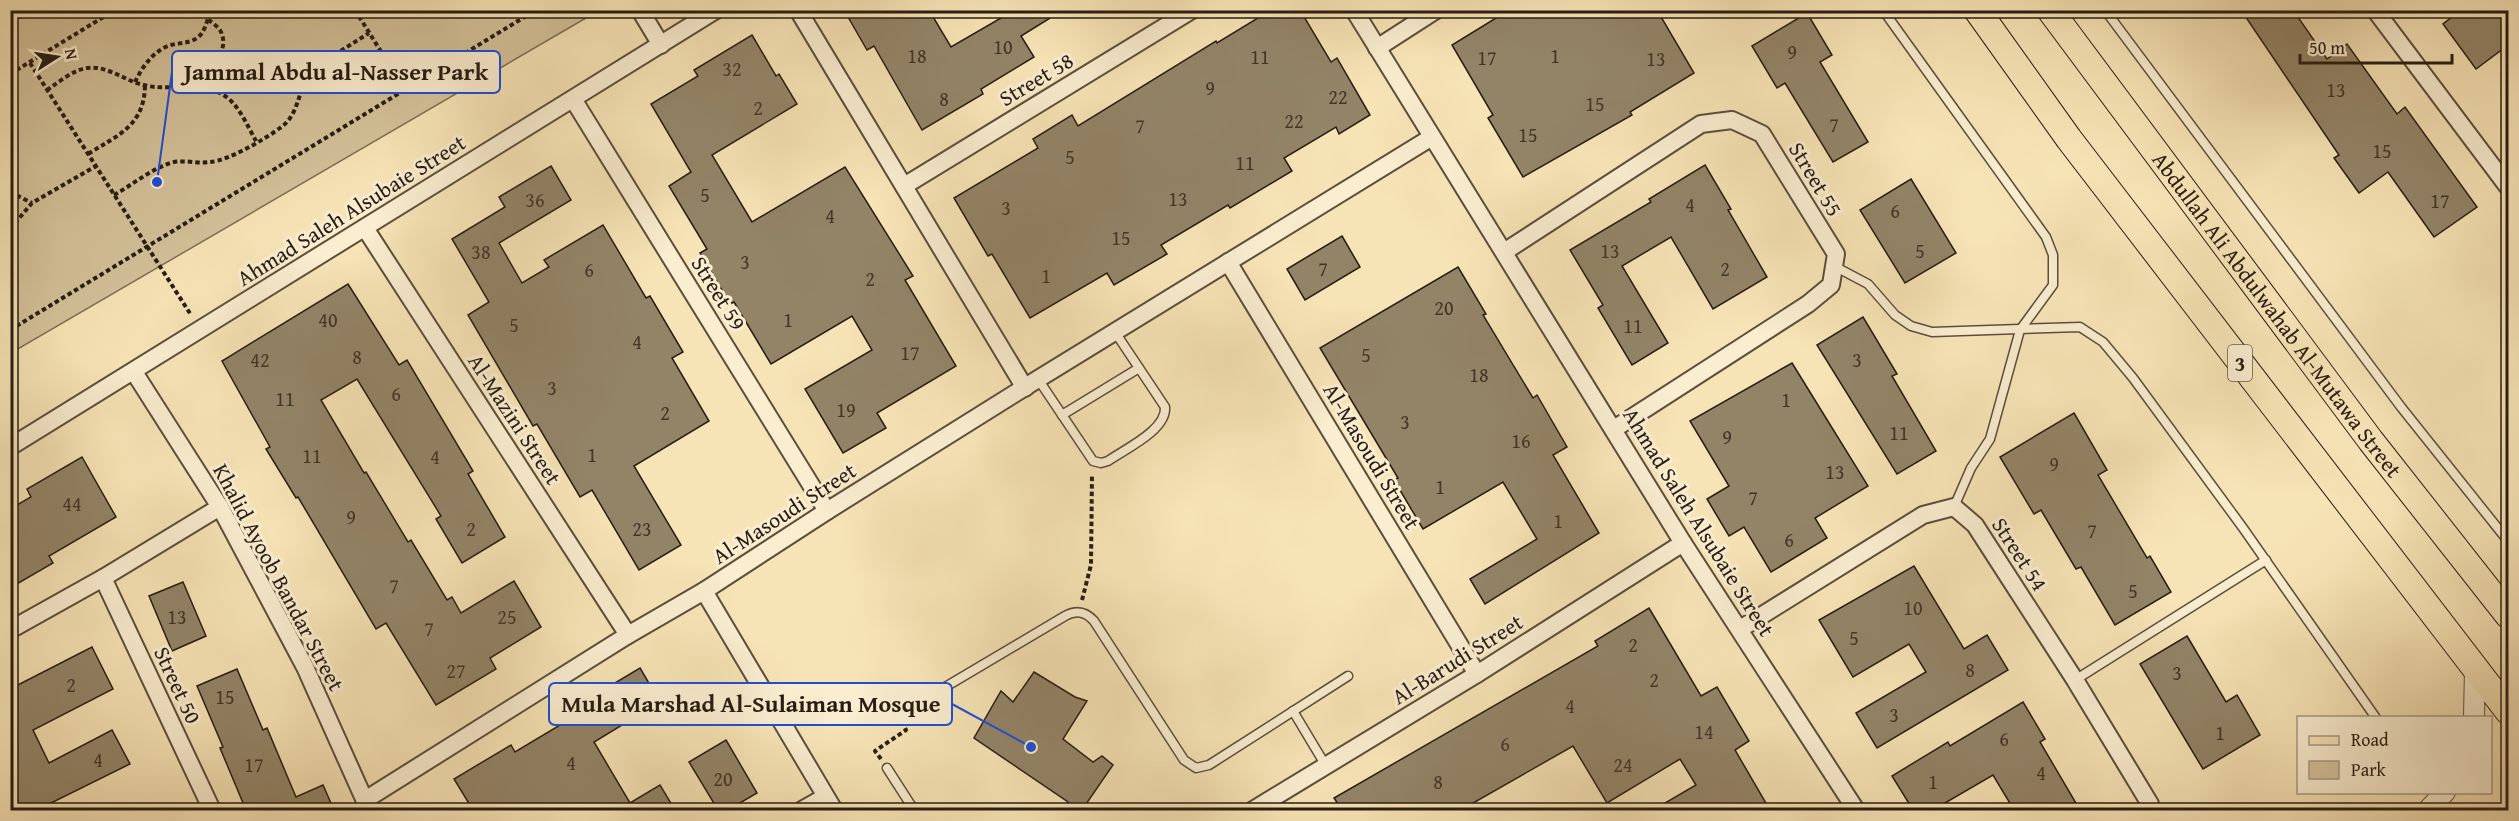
<svg xmlns="http://www.w3.org/2000/svg" width="2519" height="821" font-family="'Gentium Book Plus',serif">
	<rect width="100%" height="100%" fill="#f7e4b6"/>
	<filter id="stains"><feTurbulence type="fractalNoise" baseFrequency=".00333" numOctaves="4"/><feColorMatrix values="0 0 0 0 .2 0 0 0 0 .09 0 0 0 0 .02 0 0 0 .5 -.17"/></filter>
	<radialGradient id="worn" r=".72"><stop offset=".6" stop-color="#630" stop-opacity="0"/><stop offset="1" stop-color="#630" stop-opacity=".3"/></radialGradient>
	<polygon fill="#d4c29a" stroke="#7e6f56" stroke-width="1.5" points="11,10 598,10 598,11 11,353"/>
	<g fill="#938468" stroke="#271c13" stroke-width="1.5">
		<polygon points="844,10 929,10 951,47 1013,11 1063,10 1021,36 1034,57 981,89 983,94 922,130 874,46 867,50"/>
		<polygon points="1271,10 1300,10 1331,62 1337,58 1370,115 1339,134 1336,127 1284,158 1292,171 1230,208 1228,205 1161,245 1167,254 1114,285 1107,273 1030,318 992,254 988,256 954,198 1038,148 1033,139 1072,115 1078,126 1216,41 1217,43"/>
		<polygon points="1509,10 1657,10 1694,73 1630,112 1632,115 1523,177 1488,118 1493,115 1452,45"/>
		<polygon points="2241,10 2293,10 2327,59 2347,44 2397,114 2405,107 2477,207 2434,237 2388,172 2359,193 2334,158 2339,155"/>
		<polygon points="2461,10 2508,10 2508,45 2476,69 2443,24"/>
		<polygon points="1807,13 1832,55 1820,62 1868,142 1833,162 1785,83 1777,88 1752,46"/>
		<polygon points="752,35 776,76 779,74 797,104 712,155 752,222 845,167 913,276 905,280 956,366 877,413 886,428 843,453 805,389 872,350 852,316 771,364 734,302 730,304 700,253 707,249 669,186 691,172 651,104 698,76 694,70"/>
		<polygon points="1705,165 1731,209 1728,210 1767,277 1713,309 1671,237 1622,266 1668,343 1632,365 1598,308 1603,305 1570,250 1651,202 1649,199"/>
		<polygon points="551,166 571,200 499,243 522,283 549,267 544,260 603,225 646,298 650,296 683,352 672,358 709,421 634,466 681,545 639,570 592,490 580,497 537,424 533,426 468,315 489,302 452,239 505,207 499,197"/>
		<polygon points="1911,179 1956,253 1905,283 1860,210"/>
		<polygon points="1342,236 1360,267 1305,300 1287,269"/>
		<polygon points="1458,267 1486,314 1483,315 1533,398 1537,395 1567,447 1553,455 1599,533 1485,604 1470,579 1537,539 1503,482 1423,529 1394,480 1398,478 1320,348"/>
		<polygon points="348,284 399,365 407,360 473,471 468,474 505,537 462,563 436,519 441,516 357,379 321,400 364,473 366,472 408,542 411,540 447,600 452,597 461,613 514,581 541,627 490,658 496,669 436,705 386,623 376,629 298,497 296,498 266,449 270,447 222,361"/>
		<polygon points="1863,317 1897,374 1892,376 1936,451 1897,474 1817,345"/>
		<polygon points="1792,363 1868,486 1815,518 1827,538 1771,572 1744,527 1729,536 1707,499 1729,486 1690,421"/>
		<polygon points="2074,413 2107,470 2098,475 2147,558 2150,556 2171,592 2115,625 2081,567 2076,569 2041,510 2034,514 2000,457"/>
		<polygon points="82,457 116,517 49,556 53,563 10,588 10,509 31,497 27,489"/>
		<polygon points="1914,566 1964,649 1987,635 2008,670 1877,748 1856,713 1926,672 1909,644 1853,677 1819,620"/>
		<polygon points="183,582 206,636 172,651 149,596"/>
		<polygon points="1649,608 1701,696 1717,687 1749,741 1735,750 1770,810 1653,810 1696,785 1680,759 1607,803 1573,746 1461,810 1342,810 1334,798 1598,646 1595,641"/>
		<polygon points="2187,636 2226,702 2237,695 2260,735 2203,769 2140,664"/>
		<polygon points="92,647 113,689 33,730 49,763 112,730 130,764 37,810 10,810 10,689"/>
		<polygon points="640,668 660,702 594,742 630,803 660,785 675,810 473,810 454,779 511,745 515,752 587,709 583,702"/>
		<polygon points="237,669 263,730 267,728 296,797 323,785 334,810 246,810 220,748 223,747 197,686"/>
		<polygon points="1034,672 1075,697 1087,701 1063,739 1093,762 1102,756 1113,765 1082,810 1063,810 1068,802 974,738 1001,691 1013,702"/>
		<polygon points="2023,702 2045,739 2040,742 2080,810 2014,810 1993,775 1933,810 1913,810 1892,776 1948,742 1950,746"/>
		<polygon points="726,740 757,793 728,810 718,810 689,762"/>
	</g>
	<g fill="none" stroke-linecap="round" stroke-linejoin="round">
		<g stroke="#5b4e3c" stroke-width="11">
			<g id="service">
				<polyline points="1883,10 2046,237 2053,255 2053,285 2020,330 1990,439 1971,468 1954,507"/>
				<polyline points="2105,10 2401,407 2508,541"/>
				<polyline points="1834,266 1868,284 1895,315 1911,326 1932,332 2080,327 2103,342 2133,378 2243,528 2376,718"/>
				<path d="M 1038,379 L 1093,461 L 1101,463 L 1108,461 C 1125,449 1167,430 1165,407 L 1115,332"/>
				<polyline points="1062,415 1139,368"/>
				<polyline points="2075,680 2266,560"/>
				<polyline points="1293,711 1326,766"/>
				<path d="M 898,715 L 1065,616 C 1076,610 1085,611 1094,621 L 1184,760 L 1196,768 L 1209,765 L 1348,676"/>
				<polyline points="887,768 914,810"/>
			</g>
		</g>
		<g stroke="#5b4e3c" stroke-width="20">
			<g id="minor">
				<polyline points="640,10 661,45"/>
				<polyline points="798,10 1025,388"/>
				<polyline points="1354,10 1683,543 1856,810"/>
				<polyline points="2375,10 2508,187"/>
				<polyline points="1377,48 1436,10"/>
				<polyline points="573,99 827,511"/>
				<polyline points="904,186 1192,10"/>
				<polyline points="365,228 628,635"/>
				<polyline points="1504,252 1701,124 1732,120 1762,134 1836,254 1831,285 1808,304 1614,429"/>
				<polyline points="1228,262 1477,674"/>
				<polyline points="134,372 220,507 305,667 369,810"/>
				<polyline points="10,447 716,10"/>
				<polyline points="103,578 212,810"/>
				<polyline points="704,591 834,810"/>
				<polyline points="1740,629 1923,515 1954,507 1975,525 2075,680 2150,804 2150,810"/>
				<polyline points="10,630 103,578 220,507"/>
				<polyline points="365,800 628,635 704,591 827,511 1038,379 1432,137"/>
				<polyline points="802,810 825,797"/>
				<polyline points="1253,810 1477,674 1683,543"/>
			</g>
		</g>
		<g stroke="#5b4e3c" stroke-width="22">
			<g id="tertiary">
				<polyline points="2474,718 2475,667"/>
				<polyline points="2428,810 2445,792"/>
			</g>
		</g>
		<g stroke="#271c13" stroke-width="28">
			<g id="primary">
				<polyline points="1977,10 2069,139 2508,711"/>
				<path id="s1" d="M 2050,10 L 2371,441 L 2508,615"/>
			</g>
		</g>
		<g stroke="#271c13" stroke-width="4" stroke-dasharray="4.5 3" stroke-linecap="butt">
			<polyline points="355,10 405,90"/>
			<polyline points="10,19 50,10"/>
			<polyline points="30,63 191,315"/>
			<polyline points="10,74 115,10"/>
			<path d="M 135,82 C 142,67 154,50 171,45 C 182,42 194,44 202,33 C 206,27 208,17 211,10"/>
			<path d="M 186,85 C 201,73 232,56 221,32 C 219,27 212,23 208,19"/>
			<path d="M 47,90 C 59,82 73,70 87,68 C 107,65 125,81 144,85 C 168,92 200,79 225,96 C 239,105 248,127 256,141"/>
			<path d="M 88,154 C 118,135 144,126 145,86"/>
			<polyline points="10,192 32,203"/>
			<path d="M 114,195 C 132,185 150,170 170,163 C 183,159 197,164 210,162 C 228,161 265,139 280,128 C 302,113 296,86 315,67 L 369,33"/>
			<polyline points="10,229 32,203 96,166"/>
			<polyline points="10,330 536,10"/>
			<polyline points="1082,600 1091,565 1092,474"/>
			<polyline points="881,759 875,751 906,730 904,726"/>
		</g>
		<use href="#service" stroke="#faedd0" stroke-width="8"/>
		<use href="#minor" stroke="#faedd0" stroke-width="16"/>
		<use href="#tertiary" stroke="#faedd0" stroke-width="20"/>
		<use href="#primary" stroke="#f7e4b6" stroke-width="26"/>
	</g>
	<g text-anchor="middle" dominant-baseline="central" stroke-width="6" stroke-linejoin="round" paint-order="stroke">
		<g font-size="20" fill="#423628">
			<text x="1003" y="46">10</text>
			<text x="1792" y="51">9</text>
			<text x="917" y="55">18</text>
			<text x="1555" y="55">1</text>
			<text x="1260" y="56">11</text>
			<text x="1487" y="57">17</text>
			<text x="1656" y="58">13</text>
			<text x="732" y="68">32</text>
			<text x="1210" y="87">9</text>
			<text x="2336" y="89">13</text>
			<text x="1338" y="96">22</text>
			<text x="944" y="98">8</text>
			<text x="1595" y="103">15</text>
			<text x="758" y="107">2</text>
			<text x="1294" y="120">22</text>
			<text x="1834" y="124">7</text>
			<text x="1140" y="125">7</text>
			<text x="1528" y="134">15</text>
			<text x="2382" y="150">15</text>
			<text x="1070" y="156">5</text>
			<text x="1245" y="162">11</text>
			<text x="705" y="194">5</text>
			<text x="1178" y="198">13</text>
			<text x="535" y="199">36</text>
			<text x="2440" y="200">17</text>
			<text x="1690" y="204">4</text>
			<text x="1006" y="207">3</text>
			<text x="1895" y="210">6</text>
			<text x="830" y="215">4</text>
			<text x="1121" y="237">15</text>
			<text x="1610" y="250">13</text>
			<text x="1920" y="250">5</text>
			<text x="481" y="251">38</text>
			<text x="745" y="261">3</text>
			<text x="1323" y="268">7</text>
			<text x="1725" y="268">2</text>
			<text x="589" y="269">6</text>
			<text x="1046" y="275">1</text>
			<text x="870" y="278">2</text>
			<text x="1444" y="307">20</text>
			<text x="328" y="319">40</text>
			<text x="788" y="319">1</text>
			<text x="514" y="324">5</text>
			<text x="1633" y="325">11</text>
			<text x="637" y="341">4</text>
			<text x="910" y="352">17</text>
			<text x="1366" y="354">5</text>
			<text x="357" y="356">8</text>
			<text x="260" y="359">42</text>
			<text x="1857" y="359">3</text>
			<text x="1479" y="374">18</text>
			<text x="552" y="387">3</text>
			<text x="396" y="393">6</text>
			<text x="285" y="398">11</text>
			<text x="1786" y="399">1</text>
			<text x="846" y="409">19</text>
			<text x="665" y="412">2</text>
			<text x="1405" y="421">3</text>
			<text x="1899" y="432">11</text>
			<text x="1727" y="436">9</text>
			<text x="1521" y="440">16</text>
			<text x="592" y="454">1</text>
			<text x="312" y="455">11</text>
			<text x="435" y="456">4</text>
			<text x="2054" y="463">9</text>
			<text x="1835" y="471">13</text>
			<text x="1440" y="486">1</text>
			<text x="1753" y="497">7</text>
			<text x="72" y="503">44</text>
			<text x="351" y="516">9</text>
			<text x="1558" y="520">1</text>
			<text x="471" y="528">2</text>
			<text x="642" y="528">23</text>
			<text x="2092" y="530">7</text>
			<text x="1789" y="539">6</text>
			<text x="394" y="585">7</text>
			<text x="2133" y="590">5</text>
			<text x="1913" y="607">10</text>
			<text x="177" y="616">13</text>
			<text x="507" y="616">25</text>
			<text x="429" y="628">7</text>
			<text x="1854" y="637">5</text>
			<text x="1633" y="644">2</text>
			<text x="1970" y="669">8</text>
			<text x="456" y="670">27</text>
			<text x="2177" y="672">3</text>
			<text x="1654" y="679">2</text>
			<text x="71" y="684">2</text>
			<text x="225" y="696">15</text>
			<text x="1570" y="705">4</text>
			<text x="1894" y="714">3</text>
			<text x="1704" y="731">14</text>
			<text x="2220" y="732">1</text>
			<text x="2004" y="738">6</text>
			<text x="1505" y="743">6</text>
			<text x="98" y="759">4</text>
			<text x="571" y="762">4</text>
			<text x="254" y="764">17</text>
			<text x="1623" y="764">24</text>
			<text x="2041" y="772">4</text>
			<text x="723" y="778">20</text>
			<text x="1438" y="781">8</text>
			<text x="1933" y="781">1</text>
		</g>
		<rect fill="#faedd0" stroke="#665b4c" stroke-width="1.5" x="2228" y="345" width="24" height="36" rx="4.5"/>
		<g font-size="21" font-weight="bold" fill="#271c13">
			<text x="2240" y="363">3</text>
		</g>
		<g font-size="22" fill="#271c13" stroke="#faedd0">
			<text transform="translate(1036 79) rotate(-31)">Street 58</text>
			<text transform="translate(1816 179) rotate(59)">Street 55</text>
			<text transform="translate(351 210) rotate(-32)">Ahmad Saleh Alsubaie Street</text>
			<text transform="translate(719 293) rotate(58)">Street 59</text>
			<text stroke="none"><textPath href="#s1" startOffset="380">Abdullah Ali Abdulwahab Al-Mutawa Street</textPath></text>
			<text transform="translate(515 419) rotate(57)">Al-Mazini Street</text>
			<text transform="translate(1372 456) rotate(59)">Al-Masoudi Street</text>
			<text transform="translate(784 513) rotate(-33)">Al-Masoudi Street</text>
			<text transform="translate(1699 522) rotate(58)">Ahmad Saleh Alsubaie Street</text>
			<text transform="translate(2020 554) rotate(57)">Street 54</text>
			<text transform="translate(279 577) rotate(62)">Khalid Ayoob Bandar Street</text>
			<text transform="translate(1457 659) rotate(-32)">Al-Barudi Street</text>
			<text transform="translate(178 685) rotate(65)">Street 50</text>
		</g>
	</g>
	<path fill="none" stroke="#1d4ed8" stroke-width="2" d="M157 182L172 72M1031 747L952 704"/>
	<g fill="#1d4ed8" stroke="#faedd0" stroke-width="2">
		<circle cx="157" cy="182" r="6"/>
		<circle cx="1031" cy="747" r="6"/>
	</g>
	<g fill="#faedd0" stroke="#1d4ed8" stroke-width="2">
		<rect x="172" y="51" width="328" height="42" rx="6"/>
		<rect x="549" y="683" width="403" height="42" rx="6"/>
	</g>
	<g font-size="24" text-anchor="middle" font-weight="bold" fill="#271c13">
		<text x="336" y="80">Jammal Abdu al-Nasser Park</text>
		<text x="751" y="712">Mula Marshad Al-Sulaiman Mosque</text>
	</g>
	<rect width="2519" height="821" fill="none" stroke="#f7e4b6" stroke-width="36"/>
	<rect x="12" y="12" width="2495" height="797" fill="none" stroke="#271c13" stroke-width="3"/>
	<rect x="18" y="18" width="2483" height="785" fill="none" stroke="#271c13" stroke-width="1.5"/>
	<rect x="2297" y="716" width="195" height="78" fill="#faedd0" stroke="#a69984" stroke-width="1.5"/>
	<rect x="2309" y="736" width="30" height="9" fill="#f7e4b6" stroke="#a69984" stroke-width="1.5"/>
	<text x="2351" y="746" font-size="18" fill="#271c13">Road</text>
	<rect x="2309" y="761" width="30" height="18" fill="#d4c29a" stroke="#a69984" stroke-width="1.5"/>
	<text x="2351" y="776" font-size="18" fill="#271c13">Park</text>
	<g transform="translate(57 57) rotate(78)" stroke="#faedd0" stroke-width="4.5" paint-order="stroke">
	<path d="M0-4.5L10 22L0 15L-10 22Z" fill="#271c13"/>
	<text y="-9" font-size="16" font-weight="bold" text-anchor="middle" fill="#271c13">N</text>
	</g>
	<path d="M2300 54v9h152v-9" fill="none" stroke="#271c13" stroke-width="3"/>
	<text x="2309" y="54" font-size="18" fill="#271c13" stroke="#faedd0" stroke-width="4.5" paint-order="stroke">50 m</text>
	<rect width="100%" height="100%" filter="url(#stains)"/>
	<rect width="100%" height="100%" fill="url(#worn)"/>
</svg>
